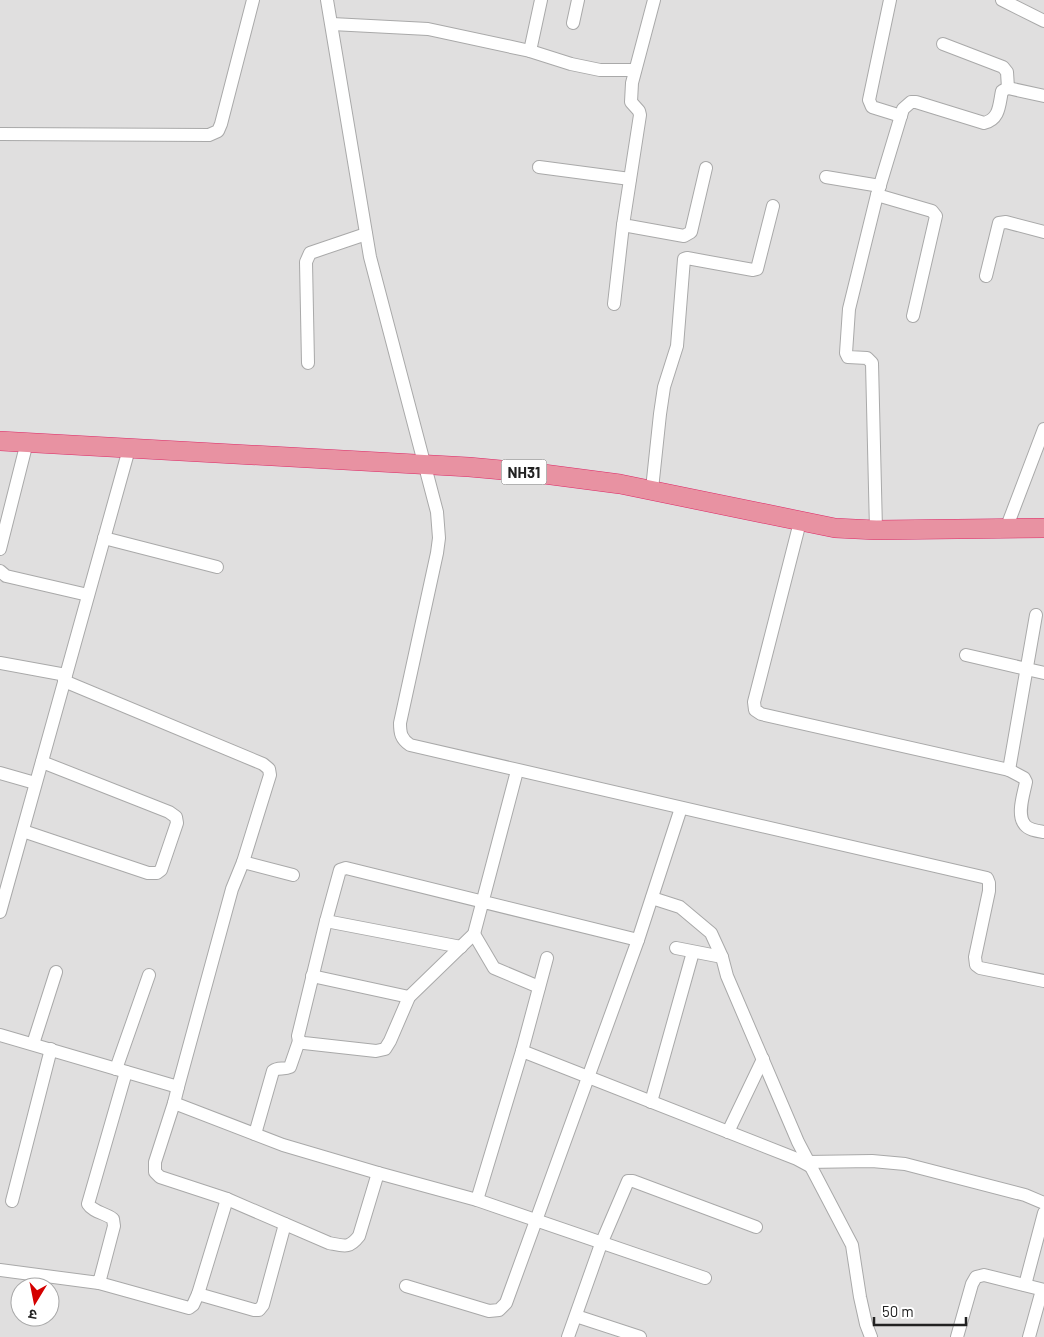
<svg xmlns="http://www.w3.org/2000/svg" width="1044" height="1337" font-family="Barlow,'Noto Sans Devanagari',sans-serif">
	<rect width="100%" height="100%" fill="#f2efe9"/>
	<path fill="#e0dfdf" fill-rule="evenodd" d="M 0,0 L 1044,0 L 1044,1337 L 0,1337 ZM 20,1287 L 50,1287 L 50,1317 L 20,1317 Z"/>
	<g fill="none" stroke-linecap="round" stroke-linejoin="round">
		<g stroke="#a9a9a9" stroke-width="14">
			<g id="minor">
				<path d="M 327,0 L 370,257 L 437,512 L 439,538 L 437,553 L 400,723 C 400,733 401,739 410,745 L 987,878 L 989,883 L 989,891 L 975,957 L 976,965 L 980,968 L 1044,981"/>
				<polyline points="654,0 632,83 631,102 639,111 640,115 623,225 684,236 691,232 706,168"/>
				<polyline points="890,0 869,100 872,107 901,116"/>
				<polyline points="1002,0 1044,21"/>
				<polyline points="573,23 578,0"/>
				<polyline points="332,24 428,29 530,51 541,0"/>
				<polyline points="943,44 1003,67 1007,72 1008,88"/>
				<polyline points="530,51 571,64 600,70 635,70"/>
				<polyline points="0,134 209,135 218,131 221,124 253,0"/>
				<polyline points="539,167 630,179"/>
				<polyline points="826,177 880,186"/>
				<polyline points="986,276 999,223 1006,222 1044,232"/>
				<polyline points="614,304 623,225"/>
				<path d="M 913,316 L 936,216 L 932,211 L 877,195 L 903,109 L 911,102 L 916,102 L 984,123 C 1000,119 999,105 1002,91 L 1008,88 L 1044,96"/>
				<polyline points="308,363 306,262 310,253 366,234"/>
				<polyline points="652,489 660,414 664,387 677,346 684,259 687,258 753,270 757,269 773,206"/>
				<path d="M 800,522 L 754,702 L 755,710 L 761,714 L 1009,770 L 1024,778 L 1026,782 C 1024,793 1016,815 1025,825 C 1029,830 1038,831 1044,832"/>
				<polyline points="1006,529 1044,429"/>
				<polyline points="876,530 872,363 867,358 848,357 846,353 849,309 877,195"/>
				<polyline points="104,538 217,567"/>
				<polyline points="0,549 27,442"/>
				<polyline points="0,571 6,576 88,595"/>
				<polyline points="966,655 1044,673"/>
				<polyline points="0,663 66,675"/>
				<polyline points="1009,770 1036,615"/>
				<polyline points="517,771 474,934 409,997 390,1041 385,1049 376,1051 304,1043 299,1041 298,1036 326,921 340,870 346,868 638,940 681,808"/>
				<polyline points="0,773 35,783"/>
				<polyline points="23,831 148,873 157,873 161,870 177,823 176,817 169,812 42,762"/>
				<polyline points="243,862 293,875"/>
				<polyline points="652,898 680,907 711,933 722,957 727,976 798,1142 852,1245 860,1297 866,1324 871,1337"/>
				<polyline points="0,912 129,449"/>
				<polyline points="326,921 461,947"/>
				<polyline points="474,934 494,968 539,987"/>
				<polyline points="676,948 722,957"/>
				<polyline points="312,976 409,997"/>
				<polyline points="0,1035 178,1087 232,889 243,862 270,775 269,769 263,764 64,681"/>
				<polyline points="33,1044 56,972"/>
				<polyline points="522,1051 547,958"/>
				<polyline points="116,1069 149,975"/>
				<polyline points="178,1087 174,1103 283,1145 378,1173 477,1200 705,1278"/>
				<polyline points="651,1102 693,952"/>
				<path d="M 174,1103 L 155,1162 L 155,1172 L 160,1177 L 227,1199 L 329,1243 C 344,1246 349,1249 359,1236 L 378,1173"/>
				<polyline points="728,1132 763,1059"/>
				<path d="M 255,1134 L 273,1071 C 278,1067 284,1070 290,1067 L 299,1041"/>
				<polyline points="807,1162 872,1161 905,1164 1025,1195 1044,1203"/>
				<polyline points="477,1200 522,1051 797,1159 810,1166"/>
				<polyline points="12,1201 51,1049"/>
				<path d="M 0,1270 L 99,1283 L 114,1226 L 113,1219 C 105,1213 93,1212 88,1204 L 126,1072"/>
				<polyline points="99,1283 189,1308 193,1305 198,1294 227,1199"/>
				<polyline points="1025,1285 1044,1213"/>
				<polyline points="406,1286 489,1311 499,1310 506,1303 638,940"/>
				<polyline points="198,1294 254,1310 259,1310 263,1305 285,1224"/>
				<polyline points="576,1316 640,1337"/>
				<polyline points="568,1337 601,1244 628,1181 633,1181 756,1227"/>
				<polyline points="957,1337 972,1284 976,1277 984,1275 1044,1290"/>
				<polyline points="1029,1337 1042,1290"/>
			</g>
		</g>
		<g stroke="#dc2a67" stroke-width="20">
			<polyline id="highway" points="0,441 469,467 536,473 620,484 835,528 876,530 1044,528"/>
		</g>
		<use href="#minor" stroke="#fff" stroke-width="12"/>
		<use href="#highway" stroke="#e892a2" stroke-width="19"/>
	</g>
	<g text-anchor="middle" dominant-baseline="central" stroke-width="5" stroke-linejoin="round" paint-order="stroke">
		<rect fill="#fff" stroke="#646464" stroke-width="1" x="501.5" y="459.5" width="45" height="25" rx="4"/>
		<g font-size="15" font-weight="bold" fill="#222">
			<text x="524" y="472">NH31</text>
		</g>
	</g>
	<g transform="translate(35 1302) rotate(190)"><circle r="24" fill="#ffffff" stroke="#a7a7a7"/>
	<path d="M0-4L9 19L0 12L-9 19Z" fill="#d40000"/>
	<text y="-8" font-size="14" font-weight="bold" text-anchor="middle" fill="#222222">उ</text>
	</g>
	<path d="M874 1317v8h92v-8" fill="none" stroke="#222222" stroke-width="2.5"/>
	<text x="882" y="1317" font-size="15" fill="#222222" stroke="#ffffff" stroke-width="4" paint-order="stroke">50 m</text>
</svg>
